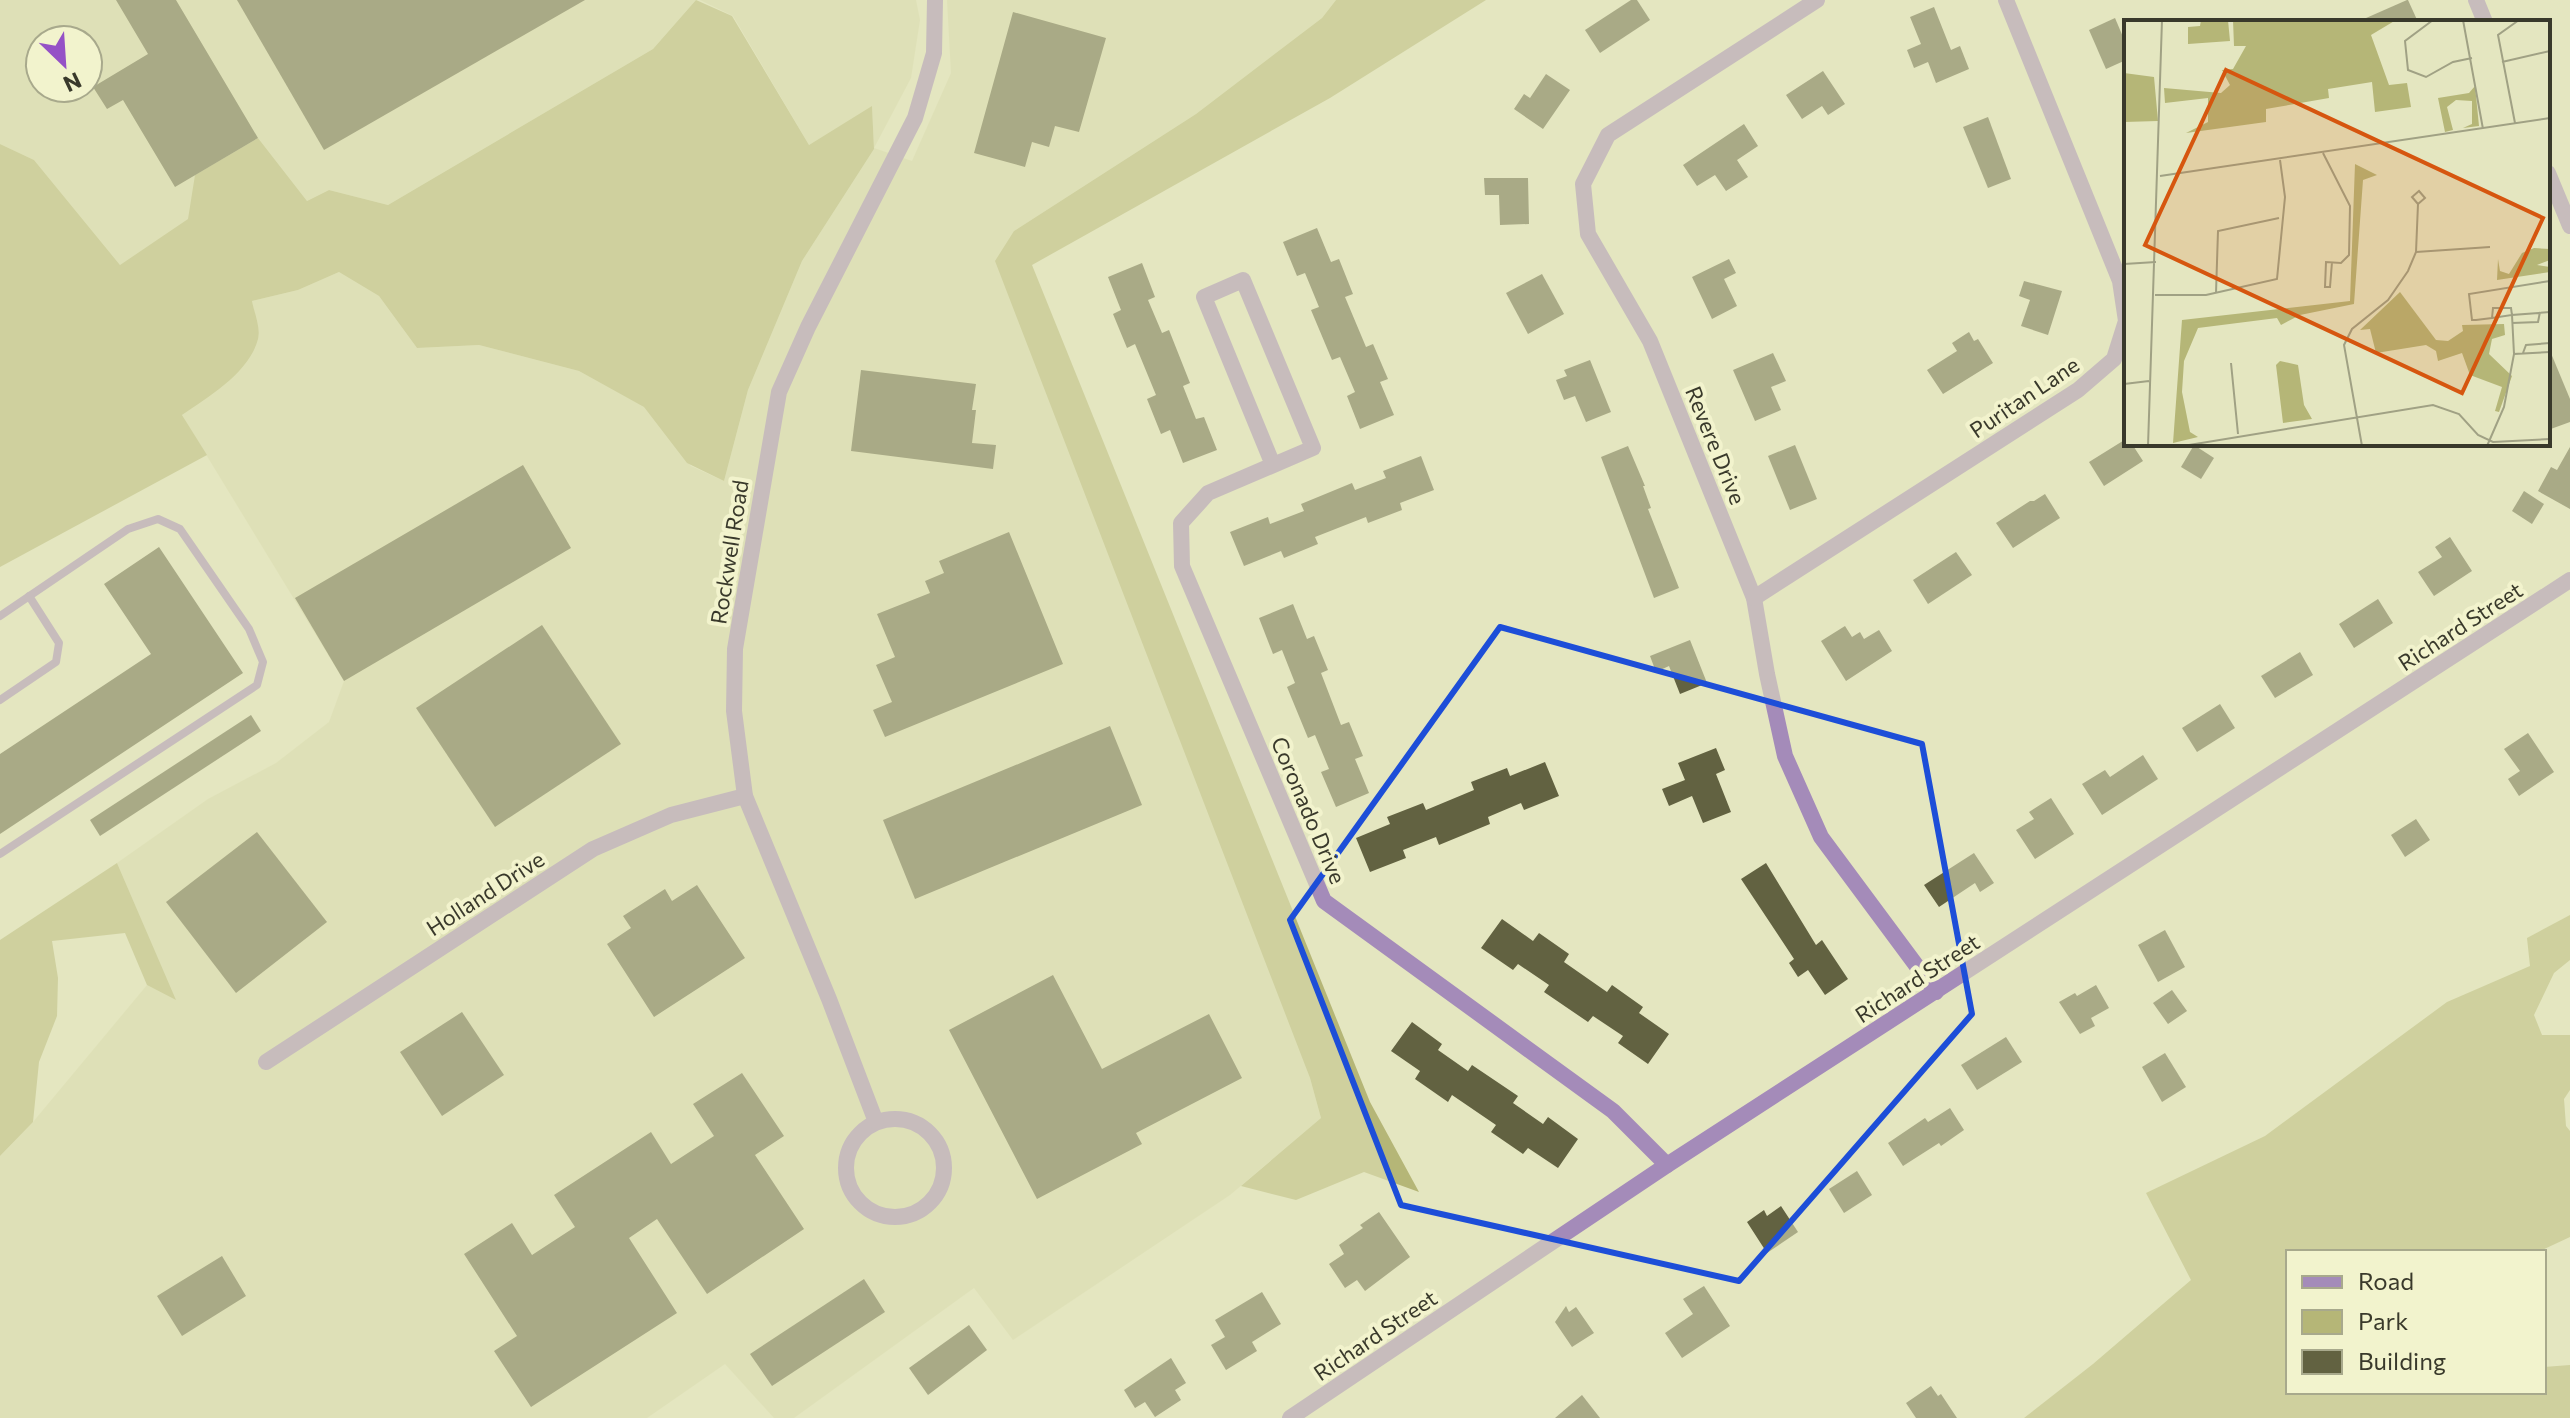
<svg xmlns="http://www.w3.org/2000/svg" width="2570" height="1418" font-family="Commissioner,sans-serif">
	<rect width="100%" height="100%" fill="#e4e6c0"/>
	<g fill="#d8daad" fill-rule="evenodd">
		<path d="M 0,0 L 696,0 L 653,49 L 388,205 L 329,190 L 307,201 L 258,138 L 189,219 L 120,265 L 34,160 L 0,144 ZM 40,40 L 88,40 L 88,88 L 40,88 Z"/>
		<polygon points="700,0 916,0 920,20 911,78 874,148 912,161 951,73 947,0 1336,0 1322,18 1196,114 1014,231 1310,1078 1321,1118 1230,1195 1013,1340 974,1288 794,1418 774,1418 725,1364 647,1418 0,1418 0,1156 33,1122 147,985 175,999 117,863 208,799 276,763 329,722 344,681 182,415 227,382 259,336 252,301 298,290 339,272 379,296 417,348 479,345 579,371 645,407 691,466 724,481 748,390 802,261 874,149 872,107 809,145 733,16"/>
	</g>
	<g fill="#b5b677">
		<path d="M 696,0 L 732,16 L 809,145 L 872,106 L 874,149 L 802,261 L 748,390 L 724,481 L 687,463 L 644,407 L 579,371 L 479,345 L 417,348 L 379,296 L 339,272 L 298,290 L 252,301 C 254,312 261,328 258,339 C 249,373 209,396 182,415 L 207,455 L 0,567 L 0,144 L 34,160 L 120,265 L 188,219 L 195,175 L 258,138 L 307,201 L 329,190 L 388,205 L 653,49 Z"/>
		<polygon points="1336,0 1486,0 1330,98 1032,265 1370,1102 1419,1192 1364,1172 1296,1200 1241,1186 1321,1118 1310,1078 995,261 1014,231 1196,114 1322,18"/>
		<polygon points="117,863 176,1000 147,985 125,933 52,941 58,978 57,1016 39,1062 33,1122 0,1156 0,940"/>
		<polygon points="2570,915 2570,960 2554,973 2534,1015 2542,1035 2570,1035 2570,1090 2564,1099 2566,1126 2570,1131 2570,1237 2538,1252 2288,1252 2288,1392 2544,1392 2544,1367 2570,1365 2570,1418 2024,1418 2093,1364 2191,1280 2146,1193 2265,1136 2447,1002 2530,966 2527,938"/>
	</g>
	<g fill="#626241">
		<polygon points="116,0 176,0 258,138 175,187 123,100 107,109 93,87 148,54"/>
		<polygon points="237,0 585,0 324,150"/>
		<polygon points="1631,0 1637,0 1650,20 1600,53 1585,30"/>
		<polygon points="2408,0 2418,22 2357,22 2407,0"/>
		<polygon points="1934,7 1951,50 1960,46 1969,69 1936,83 1928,62 1914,68 1907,50 1921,44 1910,17"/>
		<polygon points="1013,12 1106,38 1079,132 1055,126 1049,147 1032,142 1025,167 974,153"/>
		<polygon points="2115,18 2126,44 2126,60 2106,69 2089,30"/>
		<polygon points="1823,71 1845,104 1828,115 1822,106 1802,119 1786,95"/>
		<polygon points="1546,74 1570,90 1543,129 1514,109 1524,94 1530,98"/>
		<polygon points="1988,117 2011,179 1988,188 1963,127"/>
		<polygon points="1744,124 1758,146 1737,160 1748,177 1726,191 1715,175 1697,186 1683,165"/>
		<polygon points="1484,178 1528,178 1529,224 1500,225 1499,195 1485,195"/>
		<polygon points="1317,228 1331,262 1339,259 1353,294 1345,297 1366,347 1373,344 1388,379 1380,382 1394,415 1360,429 1347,396 1355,392 1340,357 1332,360 1311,310 1319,307 1305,273 1297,276 1283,242"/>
		<polygon points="1729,259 1736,273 1724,279 1737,306 1712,319 1692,277"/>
		<polygon points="1142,263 1155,297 1148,300 1162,333 1169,330 1190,383 1183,386 1196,419 1204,417 1217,450 1183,463 1170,430 1161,434 1147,399 1156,395 1135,344 1127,348 1113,314 1121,310 1108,277"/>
		<polygon points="1542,274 1564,314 1528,334 1506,293"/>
		<polygon points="2024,281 2062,291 2048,335 2021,326 2030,300 2019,296"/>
		<polygon points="1969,332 1974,341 1978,339 1993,363 1943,394 1927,370 1957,351 1952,343"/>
		<polygon points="2548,346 2570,399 2570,422 2548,430"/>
		<polygon points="1773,353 1786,381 1771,387 1781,410 1755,421 1733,370"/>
		<polygon points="1590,360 1611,412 1586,422 1575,396 1564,400 1556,380 1567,376 1564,370"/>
		<polygon points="861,370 976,384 972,410 976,410 972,443 996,445 993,469 851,451"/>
		<polygon points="2126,439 2126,444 2132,444 2143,461 2104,486 2089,462"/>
		<polygon points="1795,445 1817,499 1790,510 1768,456"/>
		<polygon points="2194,445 2214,458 2201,479 2181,467"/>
		<polygon points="1628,446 1645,486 1643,486 1651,508 1648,509 1679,588 1654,598 1601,457"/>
		<polygon points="2570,447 2570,509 2538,491 2551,467 2557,470"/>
		<polygon points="1421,456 1434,490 1400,503 1402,510 1368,523 1366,517 1315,537 1318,544 1284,558 1281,551 1244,566 1230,532 1268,517 1270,524 1304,511 1301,504 1352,483 1355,490 1386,478 1383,471"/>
		<polygon points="523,465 571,548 344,681 295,598"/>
		<polygon points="2524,491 2544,504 2532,524 2512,511"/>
		<polygon points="2045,494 2060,518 2013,548 1996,523 2030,501 2034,501"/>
		<polygon points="1009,532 1063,664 885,737 873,710 892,702 876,665 895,657 877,614 930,593 925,581 944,573 939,561"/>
		<polygon points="2450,537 2472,571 2434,596 2418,572 2442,557 2435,547"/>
		<polygon points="159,547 243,673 0,834 0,754 151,654 104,584"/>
		<polygon points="1956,552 1972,575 1928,604 1913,580"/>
		<polygon points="2378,599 2393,623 2354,648 2339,624"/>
		<polygon points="1293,604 1307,639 1314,636 1328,670 1321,673 1341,725 1349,722 1363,756 1355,759 1369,793 1336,807 1321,772 1329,769 1315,735 1308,738 1287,687 1295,683 1282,650 1273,654 1259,618"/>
		<polygon points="542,625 621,744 495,827 416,708"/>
		<polygon points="1845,626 1852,637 1860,632 1864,639 1879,630 1892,651 1846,681 1821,641"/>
		<polygon points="1690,640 1707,683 1680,694 1669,666 1656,672 1650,656"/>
		<polygon points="2300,652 2313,675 2275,698 2261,676"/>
		<polygon points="2220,704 2235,728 2197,752 2182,728"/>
		<polygon points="251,715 261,731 100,836 90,820"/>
		<polygon points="1110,726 1142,805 915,899 883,820"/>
		<polygon points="2528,733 2554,772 2519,796 2508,779 2520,771 2504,749"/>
		<polygon points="1716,748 1725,770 1716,774 1731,812 1703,823 1692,796 1669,806 1662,789 1685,780 1678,763"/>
		<polygon points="2143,755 2158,779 2102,815 2082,784 2105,770 2110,777"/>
		<polygon points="1545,762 1559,796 1524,810 1521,803 1488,817 1490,824 1439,845 1436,837 1403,850 1406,858 1370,872 1356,838 1390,824 1387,817 1423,803 1426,810 1474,790 1471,782 1507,768 1510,776"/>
		<polygon points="2051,798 2074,834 2035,859 2016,830 2034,819 2029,812"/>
		<polygon points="2416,819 2430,840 2405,857 2391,835"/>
		<polygon points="257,832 327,922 236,993 166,902"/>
		<polygon points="1974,853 1994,883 1980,892 1975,883 1939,907 1924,885"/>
		<polygon points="1766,863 1816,945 1822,940 1848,979 1825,995 1808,970 1798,977 1789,963 1794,959 1741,879"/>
		<polygon points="697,885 745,958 654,1017 607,944 631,928 623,916 665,889 672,901"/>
		<polygon points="1502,919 1533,941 1539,933 1569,954 1564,962 1607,992 1612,985 1643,1007 1639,1013 1669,1034 1648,1064 1618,1043 1623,1036 1593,1016 1588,1022 1544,992 1549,985 1518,964 1513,970 1481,948"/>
		<polygon points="2165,930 2185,967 2158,982 2138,945"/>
		<polygon points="1053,975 1102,1069 1209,1014 1242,1078 1136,1133 1142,1144 1037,1199 949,1030"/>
		<polygon points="2096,985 2109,1008 2091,1018 2095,1026 2080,1034 2059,1002 2075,993 2077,996"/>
		<polygon points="2172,990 2187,1011 2168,1024 2153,1003"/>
		<polygon points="462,1012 504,1075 442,1116 400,1052"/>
		<polygon points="1412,1022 1442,1044 1438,1050 1468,1071 1472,1065 1518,1096 1513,1103 1543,1124 1548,1117 1578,1139 1558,1168 1528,1148 1523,1154 1491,1132 1496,1125 1452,1095 1448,1102 1415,1079 1420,1071 1391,1051"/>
		<polygon points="2006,1037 2022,1062 1977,1090 1961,1065"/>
		<polygon points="2165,1053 2186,1087 2162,1102 2142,1067"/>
		<polygon points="742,1073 784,1136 755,1155 804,1229 707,1294 657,1219 629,1238 677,1313 531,1407 494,1351 517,1336 464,1254 512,1223 532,1255 575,1227 554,1195 651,1132 671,1164 714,1136 693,1104"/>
		<polygon points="1950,1108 1964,1130 1941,1146 1939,1143 1903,1166 1888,1143 1925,1118 1928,1122"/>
		<polygon points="1857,1171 1872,1195 1844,1213 1829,1189"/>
		<polygon points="1781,1206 1798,1232 1767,1253 1747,1222 1764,1210 1767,1216"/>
		<polygon points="1379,1212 1410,1257 1365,1291 1357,1280 1345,1288 1329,1264 1344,1254 1339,1245 1363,1228 1360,1225"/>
		<polygon points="222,1256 246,1296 182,1336 157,1296"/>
		<polygon points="864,1279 885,1312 772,1386 750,1354"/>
		<polygon points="1704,1286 1730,1326 1682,1358 1665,1333 1693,1314 1683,1299"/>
		<polygon points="1262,1292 1281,1324 1252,1342 1257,1351 1226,1370 1211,1345 1225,1337 1215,1320"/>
		<polygon points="1566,1306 1569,1312 1576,1307 1594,1333 1572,1347 1555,1322"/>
		<polygon points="969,1325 987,1350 928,1395 909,1368"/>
		<polygon points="1171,1358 1186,1383 1175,1390 1181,1400 1155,1417 1145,1402 1135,1408 1124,1390"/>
		<polygon points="1931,1386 1938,1396 1941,1394 1957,1418 1916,1418 1906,1403"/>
		<polygon points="1582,1395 1600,1418 1555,1418"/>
	</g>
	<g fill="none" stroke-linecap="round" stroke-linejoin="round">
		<g stroke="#a48bb9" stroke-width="8">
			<polyline points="0,616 128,529 158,519 180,529 249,629 263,662 257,685 0,854"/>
			<polyline points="0,700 56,662 59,643 29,596"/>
		</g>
		<g stroke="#a48bb9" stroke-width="16">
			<polyline points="1817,0 1608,135 1583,184 1588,234 1650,341 1754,598 1767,674 1785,756 1821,837 1936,992"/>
			<polyline points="1273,465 1204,297 1243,280 1313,448 1208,493 1181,523 1182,566 1324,901 1613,1111 1667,1165"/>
			<polyline points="1754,598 2078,390 2114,359 2126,321 2120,281 2006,0"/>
			<polyline points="266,1062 593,849 671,815 745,796"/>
			<circle cx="895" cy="1168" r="49"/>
			<polyline points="876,1122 829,999 745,796 734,711 735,649 779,392 808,327 915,118 934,53 935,0"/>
		</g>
		<g stroke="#a48bb9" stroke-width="16">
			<polyline points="2476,0 2485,22"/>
			<polyline points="2548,173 2570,226"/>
			<polyline points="1290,1418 1667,1165 2570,580"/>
		</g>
	</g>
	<path d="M0 0H2570V1418H0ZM 1500,627 L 1922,744 L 1972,1014 L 1739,1281 L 1401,1205 L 1290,920 Z" fill="#e4e6c0" fill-opacity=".55" fill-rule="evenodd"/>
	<path fill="none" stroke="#1d4ed8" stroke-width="6" stroke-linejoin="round" d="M 1500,627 L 1922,744 L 1972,1014 L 1739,1281 L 1401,1205 L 1290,920 Z"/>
	<g text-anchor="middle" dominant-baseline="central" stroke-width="8" stroke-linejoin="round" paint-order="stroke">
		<g font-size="22" fill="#39392b" stroke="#f2f3cd">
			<text transform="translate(2024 397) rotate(-34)">Puritan Lane</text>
			<text transform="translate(1716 445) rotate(68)">Revere Drive</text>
			<text transform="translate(729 552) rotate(-81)">Rockwell Road</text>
			<text transform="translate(2460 626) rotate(-33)">Richard Street</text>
			<text transform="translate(1309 810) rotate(67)">Coronado Drive</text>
			<text transform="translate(485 893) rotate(-33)">Holland Drive</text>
			<text transform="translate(1917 978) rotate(-33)">Richard Street</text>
			<text transform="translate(1375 1335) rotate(-34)">Richard Street</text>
		</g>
	</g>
	<g transform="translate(2124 20)">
		<rect width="426" height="426" fill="#e4e6c0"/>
		<path d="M 77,0 L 104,0 L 106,21 L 64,24 L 64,7 L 76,6 ZM 109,0 L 272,0 L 247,15 L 265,65 L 283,63 L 287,87 L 251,92 L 248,62 L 204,69 L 205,78 L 142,89 L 142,102 L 62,113 L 84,102 L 84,78 L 41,83 L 40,68 L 97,73 L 106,65 L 98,50 L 109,49 L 122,26 L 110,26 ZM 0,53 L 30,57 L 34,101 L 0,102 ZM 351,66 L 355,106 L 339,108 L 348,104 L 348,81 L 332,80 L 323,87 L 329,110 L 321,112 L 314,78 L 345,73 ZM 231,144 L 253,155 L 239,160 L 230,284 L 176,295 L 157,305 L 153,298 L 74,308 L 60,341 L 58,372 L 66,412 L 74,417 L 49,423 L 58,300 L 226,281 ZM 410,228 L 426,229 L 426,240 L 413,245 L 426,247 L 426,252 L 373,260 L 374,239 L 376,251 L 385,254 L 398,233 ZM 276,272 L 312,320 L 324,321 L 339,311 L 338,305 L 380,304 L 381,315 L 368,319 L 365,334 L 388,356 L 375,392 L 371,391 L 378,367 L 346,355 L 338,333 L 314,341 L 312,331 L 302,325 L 252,333 L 246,309 L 236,310 ZM 156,341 L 174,345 L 180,385 L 188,399 L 159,403 L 152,345 Z" fill="#b5b677"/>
		<path fill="none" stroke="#a0a184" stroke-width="2" d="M 309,0 L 281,21 L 284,50 L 302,57 L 329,42 L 348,38M 339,0 L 359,109M 378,42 L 426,31M 391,103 L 374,15 L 395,0M 199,133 L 226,186 L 225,235 L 217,243 L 202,242 L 201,267 L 206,267 L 208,242M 36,156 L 426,98M 292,232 L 366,227M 0,244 L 32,242M 92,273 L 94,211 L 155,198M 31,275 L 82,275 L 153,259 L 161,177 L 156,140M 368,298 L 369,288 L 387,288 L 388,295 L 368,298 L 352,300 L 348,300 L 345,274 L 426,261M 388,303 L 414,302 L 416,292M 399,333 L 402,325 L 426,323M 390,334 L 388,295 L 426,292M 107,343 L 114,414M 0,364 L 25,361M 24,426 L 38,0M 59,426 L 309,385 L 335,394 L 354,415 L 369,422 L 426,419M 238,426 L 220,325 L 228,309 L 264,280 L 284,251 L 292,232 L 294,184 L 301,178 L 295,171 L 288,177 L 294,184M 363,426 L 380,387 L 390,334 L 426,332"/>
		<path fill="#d6560f" fill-opacity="0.15" stroke="#d6560f" stroke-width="4" d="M 102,50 L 419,198 L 338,373 L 21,225 Z"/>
		<rect width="426" height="426" fill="none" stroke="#39392b" stroke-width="4"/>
	</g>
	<rect x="2286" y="1250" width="260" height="144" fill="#f2f3cd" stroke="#a8a98c" stroke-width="2"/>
	<rect x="2302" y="1276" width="40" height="12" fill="#a48bb9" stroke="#a8a98c" stroke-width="2"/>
	<text x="2358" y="1290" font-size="24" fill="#39392b">Road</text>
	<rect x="2302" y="1310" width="40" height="24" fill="#b5b677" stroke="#a8a98c" stroke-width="2"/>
	<text x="2358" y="1330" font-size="24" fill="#39392b">Park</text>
	<rect x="2302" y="1350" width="40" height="24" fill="#626241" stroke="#a8a98c" stroke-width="2"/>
	<text x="2358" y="1370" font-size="24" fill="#39392b">Building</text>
	<g transform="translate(64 64) rotate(155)"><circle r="38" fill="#f2f3cd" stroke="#a8a98c" stroke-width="2"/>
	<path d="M0-6L14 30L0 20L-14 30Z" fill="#9551c6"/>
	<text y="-12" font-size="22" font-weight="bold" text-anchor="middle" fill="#39392b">N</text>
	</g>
</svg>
